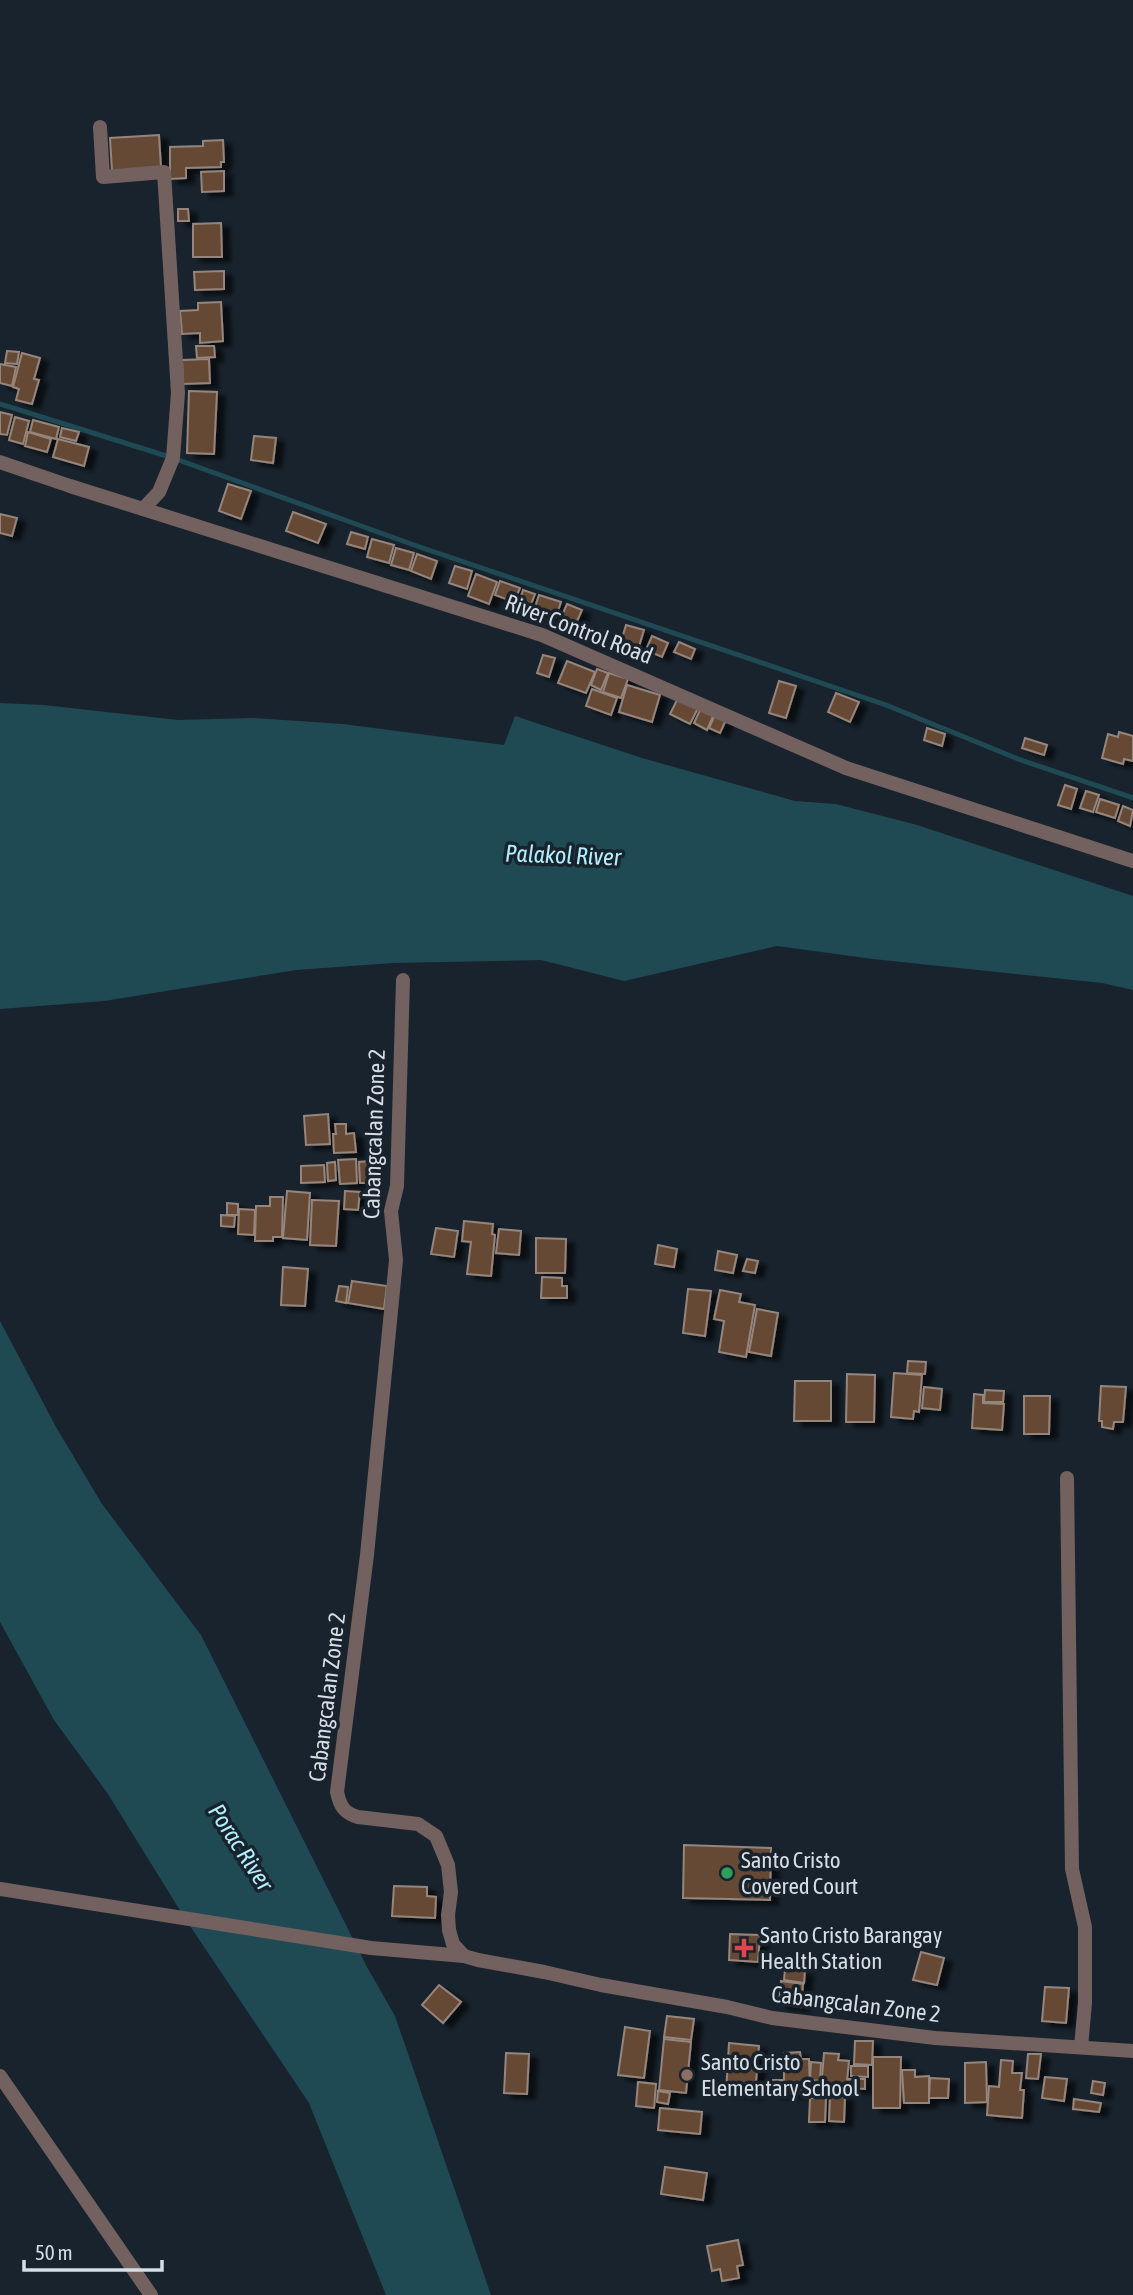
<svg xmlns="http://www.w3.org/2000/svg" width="1133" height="2295" font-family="'Asap Condensed',sans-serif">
	<defs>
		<filter id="shadow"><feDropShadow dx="8" dy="4.5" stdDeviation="2" flood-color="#0009"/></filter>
	</defs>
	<rect width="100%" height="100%" fill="#18232d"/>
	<g fill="#1f4a54">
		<polygon points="0,703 44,705 178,720 253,718 343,724 504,745 515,716 642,758 795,801 836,804 917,825 1133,896 1133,990 1102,983 873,959 777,946 624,981 541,960 393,963 296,970 104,1001 0,1009"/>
		<polygon points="0,1321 56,1427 102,1504 201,1635 367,1967 395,2016 491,2295 386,2295 309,2103 186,1920 108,1794 54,1720 0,1622"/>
	</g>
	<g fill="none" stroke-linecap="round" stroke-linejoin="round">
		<polyline stroke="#1f4a54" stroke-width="5" points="0,404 173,458 414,545 886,705 1018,759 1133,798"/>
	</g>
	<g fill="#664935" stroke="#95857b" stroke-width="2" filter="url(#shadow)">
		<polygon points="159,135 161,168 112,171 110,138"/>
		<polygon points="223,140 224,162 221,162 221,167 186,168 186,178 170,179 170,147 203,146 203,141"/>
		<polygon points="224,171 224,191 202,192 201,172"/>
		<polygon points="178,209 188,209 189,221 178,221"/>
		<polygon points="221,223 222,257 193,257 193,224"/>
		<polygon points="224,271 224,289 195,290 194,272"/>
		<polygon points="221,302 223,341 200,343 200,333 182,334 180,311 198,310 198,303"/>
		<polygon points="196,346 214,346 215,357 197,358"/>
		<polygon points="7,351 19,352 17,364 5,363"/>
		<polygon points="22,353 40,358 34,379 39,380 32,404 16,400 19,389 13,387"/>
		<polygon points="209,359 210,383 183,384 182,360"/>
		<polygon points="0,364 16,367 12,386 0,383"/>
		<polygon points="189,391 217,392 214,454 187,453"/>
		<polygon points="0,412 12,415 7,435 0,434"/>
		<polygon points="15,417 29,421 23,444 9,440"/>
		<polygon points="33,420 59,427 56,439 30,432"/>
		<polygon points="62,428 79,432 76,441 60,437"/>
		<polygon points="28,432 51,439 47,452 25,446"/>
		<polygon points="254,436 276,438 273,463 251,460"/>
		<polygon points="58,439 89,447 84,466 53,457"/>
		<polygon points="228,484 251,491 241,519 219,511"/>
		<polygon points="293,512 326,524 318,543 286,531"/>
		<polygon points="0,514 17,518 12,536 0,533"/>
		<polygon points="351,532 368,537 365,549 347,544"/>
		<polygon points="372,539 394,545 389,563 367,557"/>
		<polygon points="396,548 414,553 409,570 391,565"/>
		<polygon points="417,554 437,561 431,579 411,571"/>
		<polygon points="455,566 472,571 467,589 449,583"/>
		<polygon points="476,574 497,582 489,604 468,596"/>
		<polygon points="500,581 520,588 514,602 495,595"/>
		<polygon points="523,590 535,594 530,607 519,603"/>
		<polygon points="539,595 561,602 556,617 534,610"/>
		<polygon points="567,604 582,610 574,628 559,622"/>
		<polygon points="626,625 644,630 637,653 619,648"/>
		<polygon points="652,636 668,643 662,657 646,650"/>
		<polygon points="679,642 695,649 691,659 674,652"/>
		<polygon points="543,655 555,658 549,677 537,673"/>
		<polygon points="567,661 595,672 586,693 558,683"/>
		<polygon points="597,669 608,673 601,690 591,685"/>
		<polygon points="609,673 628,679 621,698 603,692"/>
		<polygon points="779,681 796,686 786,718 769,713"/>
		<polygon points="627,685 660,695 652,722 619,712"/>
		<polygon points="592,689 617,698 611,715 586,706"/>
		<polygon points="836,693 859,702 850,722 828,712"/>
		<polygon points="678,698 698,708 690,724 670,714"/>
		<polygon points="701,708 714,714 707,730 694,723"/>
		<polygon points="715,715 726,720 720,733 709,728"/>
		<polygon points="927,728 945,734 942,746 924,740"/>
		<polygon points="1119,732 1133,736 1133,761 1124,759 1123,764 1102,758 1108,734 1118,737"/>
		<polygon points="1025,738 1047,745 1044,755 1022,748"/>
		<polygon points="1065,785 1077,789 1071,809 1058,805"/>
		<polygon points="1086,791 1099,795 1093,812 1080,808"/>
		<polygon points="1100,799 1119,805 1115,818 1096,812"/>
		<polygon points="1123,806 1133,810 1130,826 1118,821"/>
		<polygon points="328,1114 330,1144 306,1145 304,1116"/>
		<polygon points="335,1124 346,1124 346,1134 354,1133 356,1152 334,1153 333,1134 336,1134"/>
		<polygon points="356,1159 357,1183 340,1184 338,1160"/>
		<polygon points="369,1161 370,1183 360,1183 359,1162"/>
		<polygon points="335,1162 336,1180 328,1181 327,1163"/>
		<polygon points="324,1165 325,1182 301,1183 301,1166"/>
		<polygon points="287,1191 310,1193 307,1240 283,1238"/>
		<polygon points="345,1191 360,1192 358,1210 344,1209"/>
		<polygon points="270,1197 283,1197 282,1237 273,1237 273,1241 255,1241 256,1206 270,1206"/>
		<polygon points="312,1200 339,1201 336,1246 310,1245"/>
		<polygon points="227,1203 238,1204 238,1215 227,1215"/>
		<polygon points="239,1209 255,1210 254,1235 238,1234"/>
		<polygon points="221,1215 235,1216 234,1227 221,1226"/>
		<polygon points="464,1221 493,1224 492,1234 495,1235 491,1276 467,1274 471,1242 462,1241"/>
		<polygon points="436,1228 458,1231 454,1257 431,1254"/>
		<polygon points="499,1229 521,1231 519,1255 496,1253"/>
		<polygon points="536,1238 566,1239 565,1273 536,1273"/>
		<polygon points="658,1245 677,1249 674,1267 655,1264"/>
		<polygon points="718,1251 737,1255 733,1273 715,1270"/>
		<polygon points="747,1259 758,1261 755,1273 743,1271"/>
		<polygon points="283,1267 308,1269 305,1306 281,1305"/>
		<polygon points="542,1277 562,1278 562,1286 567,1286 567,1298 541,1298"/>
		<polygon points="352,1281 387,1286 384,1309 348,1303"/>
		<polygon points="339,1286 348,1287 346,1303 336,1301"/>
		<polygon points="688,1289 711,1291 705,1336 683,1333"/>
		<polygon points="720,1290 741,1294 739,1302 755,1305 746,1357 719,1352 724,1321 714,1319"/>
		<polygon points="757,1309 778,1313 771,1356 749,1352"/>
		<polygon points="908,1361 926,1362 925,1374 907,1373"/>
		<polygon points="894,1373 922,1375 919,1412 914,1411 913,1419 891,1417"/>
		<polygon points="847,1374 875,1375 874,1422 846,1422"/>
		<polygon points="795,1381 831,1381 831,1421 794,1421"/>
		<polygon points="1101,1386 1126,1387 1123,1422 1114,1422 1113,1429 1102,1427 1102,1421 1099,1421"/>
		<polygon points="924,1387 942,1389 940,1410 922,1408"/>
		<polygon points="985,1390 1004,1391 1003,1402 984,1402"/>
		<polygon points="974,1394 983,1395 983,1403 1004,1404 1002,1430 972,1428"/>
		<polygon points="1024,1396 1050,1396 1049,1434 1024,1434"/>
		<polygon points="684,1845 771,1848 770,1900 683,1898"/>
		<polygon points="394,1886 427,1887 427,1896 436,1897 435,1918 392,1916"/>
		<polygon points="730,1934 760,1935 758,1962 729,1960"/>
		<polygon points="921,1952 944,1958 937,1985 913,1980"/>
		<polygon points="785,1969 805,1971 804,1983 784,1980"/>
		<polygon points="781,1981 803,1984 801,2007 779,2004"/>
		<polygon points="439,1985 461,2002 443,2023 422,2005"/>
		<polygon points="1045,1987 1069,1988 1066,2023 1042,2021"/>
		<polygon points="667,2016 694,2019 691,2040 664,2037"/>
		<polygon points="625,2027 650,2031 644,2078 618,2075"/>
		<polygon points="664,2039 691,2042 686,2093 659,2090"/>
		<polygon points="855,2041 873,2041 872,2065 854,2064"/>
		<polygon points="729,2043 759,2046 755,2094 726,2092"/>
		<polygon points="800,2052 801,2059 809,2059 810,2093 774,2094 773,2080 784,2080 784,2053"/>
		<polygon points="506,2053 529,2054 527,2094 504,2093"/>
		<polygon points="824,2053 839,2054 838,2060 849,2061 846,2091 821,2089"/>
		<polygon points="1028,2054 1041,2054 1038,2079 1026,2078"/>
		<polygon points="873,2057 901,2057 900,2108 873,2108"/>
		<polygon points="1001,2060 1013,2061 1012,2073 1022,2073 1020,2090 1024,2090 1022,2118 987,2115 989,2086 999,2087"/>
		<polygon points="811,2062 821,2063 820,2081 810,2080"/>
		<polygon points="986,2062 987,2102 965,2103 965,2063"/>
		<polygon points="851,2066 868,2066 868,2077 851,2076"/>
		<polygon points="902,2070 915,2070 915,2077 929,2076 929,2103 904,2103"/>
		<polygon points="1045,2077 1067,2079 1064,2101 1042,2098"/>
		<polygon points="930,2078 949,2079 948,2098 929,2098"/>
		<polygon points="849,2079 865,2079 865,2089 849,2088"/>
		<polygon points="1093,2081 1105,2083 1103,2095 1091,2093"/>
		<polygon points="638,2082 656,2084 654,2108 636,2106"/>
		<polygon points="658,2091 670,2093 668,2104 657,2102"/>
		<polygon points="830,2096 845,2097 844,2122 829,2121"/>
		<polygon points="810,2098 826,2098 825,2122 809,2122"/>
		<polygon points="1074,2099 1101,2103 1099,2112 1073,2109"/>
		<polygon points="660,2108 702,2112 700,2134 658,2130"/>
		<polygon points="665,2167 707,2173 703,2200 661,2194"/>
		<polygon points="738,2240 743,2265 737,2266 739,2278 722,2281 720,2269 712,2271 707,2246"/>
	</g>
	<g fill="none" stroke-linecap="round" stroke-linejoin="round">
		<g stroke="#72615e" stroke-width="14">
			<polyline points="100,127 103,177 164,172 178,393 173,458 159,492 143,509"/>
			<polyline points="0,462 70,486 542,635 846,768 1133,861"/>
			<path d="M 403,980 L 397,1186 L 391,1211 L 396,1260 L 367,1555 L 337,1792 C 340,1806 344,1813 358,1817 L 418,1824 L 436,1836 L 448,1865 L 451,1892 L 448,1915 L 449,1930 L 453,1944 L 464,1956 L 478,1960 L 544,1972 L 601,1985 L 727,2007 L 772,2018 L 935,2038 L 1133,2051"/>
			<polyline points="1067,1478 1072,1869 1085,1927 1085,2003 1081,2047"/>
			<polyline points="0,1889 371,1948 464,1956"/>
		</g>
		<polyline stroke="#72615e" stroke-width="14" points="0,2076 151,2295"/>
	</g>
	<circle fill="#2e9e5b" stroke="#18232d" stroke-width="2.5" cx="727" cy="1873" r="7"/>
	<path fill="#e0444e" stroke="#18232d" stroke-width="2.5" d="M740.5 1937.5h7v7h7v7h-7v7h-7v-7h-7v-7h7z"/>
	<circle fill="#8d6e63" stroke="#18232d" stroke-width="2.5" cx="687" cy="2075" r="7"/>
	<g text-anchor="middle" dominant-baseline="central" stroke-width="7" stroke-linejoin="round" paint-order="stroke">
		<g font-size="23" fill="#d6dde4" stroke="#18232d">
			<text transform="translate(579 629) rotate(21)">River Control Road</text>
			<text transform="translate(374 1134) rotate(-88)">Cabangcalan Zone 2</text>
			<text transform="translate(327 1697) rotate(-83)">Cabangcalan Zone 2</text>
			<text transform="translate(856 2004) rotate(7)">Cabangcalan Zone 2</text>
		</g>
		<g font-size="23" fill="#d6dde4" stroke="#18232d" text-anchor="start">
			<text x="741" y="1860">Santo Cristo<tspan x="741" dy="26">Covered Court</tspan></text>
			<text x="760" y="1935">Santo Cristo Barangay<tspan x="760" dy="26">Health Station</tspan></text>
			<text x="701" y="2062">Santo Cristo<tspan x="701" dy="26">Elementary School</tspan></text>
		</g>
		<g font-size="24" font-style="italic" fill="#b2eefe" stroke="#18232d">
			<text transform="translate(563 855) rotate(2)">Palakol River</text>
			<text transform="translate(241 1847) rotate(57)">Porac River</text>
		</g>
	</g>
	<path d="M24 2260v10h138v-10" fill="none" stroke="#d6dde4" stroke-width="3.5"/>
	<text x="35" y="2260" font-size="21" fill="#d6dde4" stroke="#18232d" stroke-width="5" paint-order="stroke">50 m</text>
</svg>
